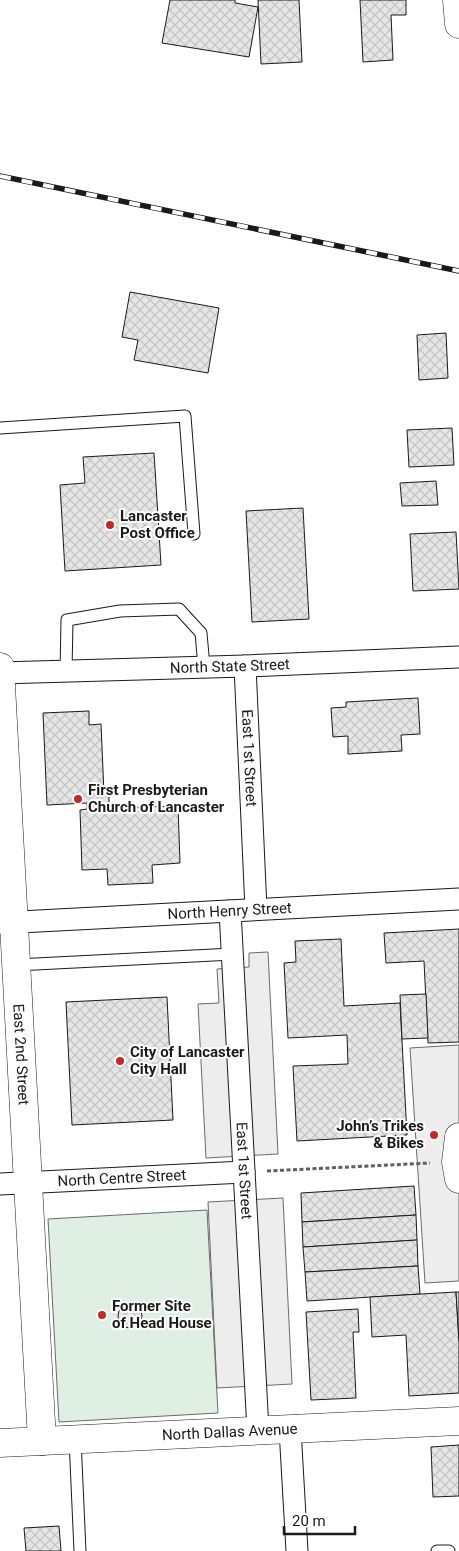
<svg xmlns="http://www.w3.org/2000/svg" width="459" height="1551" font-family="Roboto,sans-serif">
	<defs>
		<pattern id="building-cross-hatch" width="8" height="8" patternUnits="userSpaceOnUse" patternTransform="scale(1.25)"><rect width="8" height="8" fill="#e6e6e6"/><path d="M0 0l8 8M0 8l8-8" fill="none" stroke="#c5c5c5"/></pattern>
	</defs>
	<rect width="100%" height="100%" fill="#fff"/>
	<polygon fill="#e0efe3" stroke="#6a6a6a" points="207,1210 218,1413 59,1422 48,1219"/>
	<g fill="#ededed" stroke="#6a6a6a">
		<polygon points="268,952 278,1154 206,1158 198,1004 219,1003 217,969 249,967 249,953"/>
		<polygon points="459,1045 459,1281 425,1283 410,1048"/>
		<polygon points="283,1198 292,1384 217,1388 208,1202"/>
	</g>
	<g fill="url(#building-cross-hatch)" stroke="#1a1a1a">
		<polygon points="170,0 235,0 235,3 258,7 249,57 162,43"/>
		<polygon points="258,0 299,0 302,62 261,64"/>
		<polygon points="360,0 406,0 406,15 391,15 393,60 363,62"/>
		<polygon points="130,292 219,308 208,373 134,360 138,340 122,337"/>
		<polygon points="446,333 448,378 419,380 417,335"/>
		<polygon points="452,428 454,465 409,467 407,430"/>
		<polygon points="154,453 161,565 65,571 60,485 85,483 83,457"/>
		<polygon points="436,481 438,505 402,506 400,483"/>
		<polygon points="303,508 309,619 252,622 246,511"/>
		<polygon points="456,532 459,589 413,591 410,534"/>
		<polygon points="418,698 420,734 401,735 402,751 348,754 348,736 333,737 331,708 346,707 346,702"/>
		<polygon points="89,711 89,725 101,724 104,794 109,794 109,808 178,806 180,863 152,865 153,883 108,885 107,869 82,870 80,810 87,809 87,803 47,805 43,713"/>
		<polygon points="459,929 459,1042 428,1043 424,961 386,963 384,933"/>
		<polygon points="341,939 344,1006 400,1003 407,1135 297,1141 293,1066 348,1064 347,1035 288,1038 284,963 296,962 295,941"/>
		<polygon points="426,994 428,1038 402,1039 400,995"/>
		<polygon points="167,997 173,1120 72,1125 66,1002"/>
		<polygon points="414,1186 416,1215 302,1222 301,1193"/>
		<polygon points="416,1215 417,1240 303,1247 302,1222"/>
		<polygon points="417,1240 418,1266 305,1272 303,1247"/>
		<polygon points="418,1266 420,1294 307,1301 305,1272"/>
		<polygon points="456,1292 459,1341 459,1393 409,1396 406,1335 372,1337 370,1297"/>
		<polygon points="456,1292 459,1292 459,1341"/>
		<circle cx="130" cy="1316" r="12"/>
		<polygon points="358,1309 359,1332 353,1332 356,1398 311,1400 306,1312"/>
		<polygon points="459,1445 459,1496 433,1497 431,1447"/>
		<polygon points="59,1526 61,1551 26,1551 24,1528"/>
	</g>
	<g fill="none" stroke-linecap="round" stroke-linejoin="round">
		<g stroke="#1a1a1a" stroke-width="13">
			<g id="lane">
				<polyline points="0,428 185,416 194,534"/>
				<polyline points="66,672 67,620 120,611 179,609 201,633 204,667"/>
				<polyline points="16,965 233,954"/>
				<polyline points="75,1439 80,1551"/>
				<polyline points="437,1551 449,1551"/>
			</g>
		</g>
		<g stroke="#1a1a1a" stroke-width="23">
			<g id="street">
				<path id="s1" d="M 245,666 L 256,909"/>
				<path id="s2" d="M 0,673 L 245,666 L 459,657"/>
				<path id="s3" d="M 230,911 L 258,1430"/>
				<path id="s4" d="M 0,923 L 459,899"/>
				<path id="s5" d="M 0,1184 L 244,1172"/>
				<polyline points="290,1429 297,1551"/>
			</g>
		</g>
		<g stroke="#1a1a1a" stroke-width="29">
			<g id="secondary">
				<polyline points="457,0 459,24"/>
				<path id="s6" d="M 0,667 L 42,1441"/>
				<polyline points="459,1137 456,1162 459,1179"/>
			</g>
		</g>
		<g stroke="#1a1a1a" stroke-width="29">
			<g id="primary">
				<path id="s7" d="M 0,1443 L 459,1421"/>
			</g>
		</g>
		<polyline stroke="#5f5f5f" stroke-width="3" stroke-dasharray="4 2.5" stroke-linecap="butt" points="267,1171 430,1163"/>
		<use href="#lane" stroke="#fff" stroke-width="11"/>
		<use href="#street" stroke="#fff" stroke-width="21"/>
		<use href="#secondary" stroke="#fff" stroke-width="28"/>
		<use href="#primary" stroke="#fff" stroke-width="28"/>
		<g stroke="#1a1a1a" stroke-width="5.5">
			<polyline id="rail" points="0,176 459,271"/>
		</g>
		<use href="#rail" stroke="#fff" stroke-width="4" stroke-dasharray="11" stroke-linecap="butt"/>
	</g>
	<g fill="#c62828" stroke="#fff" stroke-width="2">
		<circle cx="110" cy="525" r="5"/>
		<circle cx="78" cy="799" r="5"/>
		<circle cx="120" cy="1061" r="5"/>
		<circle cx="434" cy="1135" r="5"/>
		<circle cx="102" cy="1315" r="5"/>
	</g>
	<g text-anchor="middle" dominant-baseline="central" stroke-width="4" stroke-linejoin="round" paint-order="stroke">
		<g font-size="15" font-weight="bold" fill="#1a1a1a" stroke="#fff" text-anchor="start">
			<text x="120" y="516">Lancaster<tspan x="120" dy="17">Post Office</tspan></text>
			<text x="88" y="790">First Presbyterian<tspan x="88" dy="17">Church of Lancaster</tspan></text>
			<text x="130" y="1052">City of Lancaster<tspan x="130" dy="17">City Hall</tspan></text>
			<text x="424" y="1126" text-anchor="end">John’s Trikes<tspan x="424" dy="17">&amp; Bikes</tspan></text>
			<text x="112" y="1306">Former Site<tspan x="112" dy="17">of Head House</tspan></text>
		</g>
		<g font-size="15" fill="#1a1a1a" stroke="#fff">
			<text stroke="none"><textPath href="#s2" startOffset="230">North State Street</textPath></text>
			<text stroke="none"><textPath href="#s1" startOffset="92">East 1st Street</textPath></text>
			<text stroke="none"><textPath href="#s4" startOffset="230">North Henry Street</textPath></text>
			<text stroke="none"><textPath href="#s6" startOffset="388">East 2nd Street</textPath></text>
			<text stroke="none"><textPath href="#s3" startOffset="260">East 1st Street</textPath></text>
			<text stroke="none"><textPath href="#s5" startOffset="122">North Centre Street</textPath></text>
			<text stroke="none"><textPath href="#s7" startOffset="230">North Dallas Avenue</textPath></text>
		</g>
	</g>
	<path d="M284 1526v8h71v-8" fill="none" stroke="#1a1a1a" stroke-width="2.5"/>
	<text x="292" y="1526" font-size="15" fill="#1a1a1a" stroke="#ffffff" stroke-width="4" paint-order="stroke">20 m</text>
</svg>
